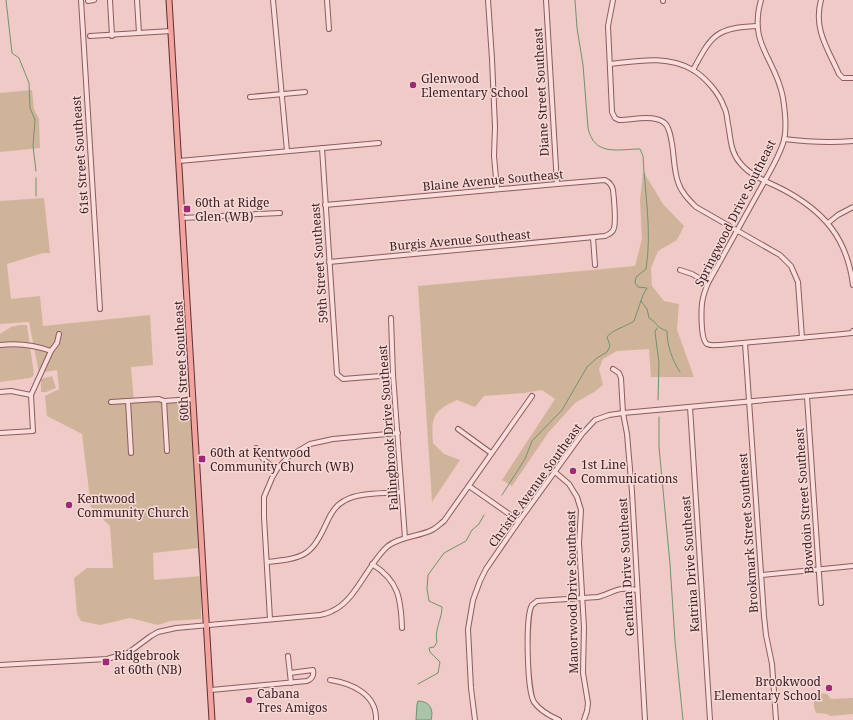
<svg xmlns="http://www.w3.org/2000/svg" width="853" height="720" font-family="'Noto Serif',serif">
	<rect width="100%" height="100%" fill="#f0cac7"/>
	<g fill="#d0b49a">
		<polygon points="32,90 34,109 39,119 40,148 0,152 0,93"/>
		<path d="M 643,171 L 663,204 L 684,226 L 677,240 L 658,251 L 651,268 L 652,286 L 664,301 L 679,304 L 677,330 L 694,377 L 651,377 L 649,349 L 617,351 L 603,359 L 599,369 L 603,385 L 594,392 L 575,403 L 548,433 L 512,486 L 502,480 L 555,399 L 542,390 L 524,393 L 484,396 L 475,407 L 457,400 C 433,411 431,417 433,443 L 444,454 L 460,460 L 432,502 L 418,286 L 635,266 L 642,239 L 640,201 Z"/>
		<polygon points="44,198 50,253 43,253 7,264 11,299 40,296 43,326 150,315 153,365 131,367 134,402 190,398 198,548 153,553 154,580 201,576 201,619 170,621 158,625 130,618 100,625 81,621 77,614 74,578 87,568 113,568 110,526 91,507 82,434 47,416 45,396 59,389 57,370 39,373 29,322 0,324 0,201"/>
		<polygon points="20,325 27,325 34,374 33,376 30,378 0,382 0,334 11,327"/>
		<polygon points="52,376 56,388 46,392 41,392 41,379"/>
		<path d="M 818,693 L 827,694 L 831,699 L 853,698 L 853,714 L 830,716 L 827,714 L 816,713 C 813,706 812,698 818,693 Z"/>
	</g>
	<path fill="#a9c4ab" stroke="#6e9373" d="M 418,701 C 430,701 434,710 431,720 L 416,720 L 417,704 Z"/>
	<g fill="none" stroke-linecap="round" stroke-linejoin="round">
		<g stroke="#6e9373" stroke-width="1">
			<polyline points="6,0 12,53 19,58 29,83 30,108 35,120 33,146 36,171"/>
			<polyline points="36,196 36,178"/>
			<path d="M 641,301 L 647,309 L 649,318 C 658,323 655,327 667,331 C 667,345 672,360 680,372"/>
			<polyline points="657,328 655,332 659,363 658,400"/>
			<polyline points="659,417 659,447 670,564 675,641 683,720"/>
			<path d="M 502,495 L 525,459 L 532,441 L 562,410 L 587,367 L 597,358 L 607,352 L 610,346 L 607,337 C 610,331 627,326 634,321 L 643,295 L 647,288 L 638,287 L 635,283 L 636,277 L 646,269 C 652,231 645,194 643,156 L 640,149 L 637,149 C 615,150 594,155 588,128 L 583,65 L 577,28 L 575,0"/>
			<path d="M 418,684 L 438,673 L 440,662 L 430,652 L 429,648 L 434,647 L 437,642 C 434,630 442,619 442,607 L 429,601 L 427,589 L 428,575 L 444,553 L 466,541 L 472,530 L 479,524 L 484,515"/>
		</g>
		<g stroke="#8d5b60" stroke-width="6">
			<g id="minor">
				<polyline points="81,0 100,309"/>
				<polyline points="110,0 112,36"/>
				<polyline points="137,0 139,33"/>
				<polyline points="273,0 287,151"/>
				<polyline points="327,0 329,29"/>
				<polyline points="488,0 492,59 495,127 494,156 497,189"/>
				<polyline points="546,0 557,184"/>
				<path d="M 613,0 L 608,26 L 612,112 L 615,118 L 619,120 C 631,120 645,116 656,119 C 661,120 666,123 668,128 C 675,144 672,165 678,182 C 681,192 689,200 696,207 L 780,255 L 791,266 L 798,282 L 802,338"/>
				<path d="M 761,0 C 748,46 776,58 783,98 C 785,111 787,128 784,140 C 780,155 770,171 763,184 C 745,217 726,250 708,283 C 706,288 704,293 703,298 C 701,306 700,339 707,344 C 711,346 716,345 720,345 L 843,334 L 852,333 L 853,331"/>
				<path d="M 821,0 C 813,29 828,49 839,74 L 843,78 L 853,78"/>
				<polyline points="88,1 94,0"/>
				<polyline points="663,1 663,0"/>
				<polyline points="90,36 171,31"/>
				<path d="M 610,64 C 638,61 667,55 693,70 C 706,78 719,93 724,107 C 727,112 727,119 728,124 C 731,139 730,152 741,164 C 751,176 768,182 782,189 C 824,211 847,238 853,285"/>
				<path d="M 693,70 C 712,35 715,28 757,26"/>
				<polyline points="250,97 305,92"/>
				<path d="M 784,139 C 808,142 830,143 853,141"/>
				<polyline points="322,148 337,374 343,379 393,375"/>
				<polyline points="179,161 379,143"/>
				<path d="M 325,205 L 557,184 L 605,180 C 609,182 612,185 613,190 C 614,198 616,221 614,228 C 613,233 609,234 605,236 L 329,262"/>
				<polyline points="182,218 280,213"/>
				<polyline points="828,223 838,215 853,207"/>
				<polyline points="593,238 595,265"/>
				<polyline points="680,270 692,274 708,283"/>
				<polyline points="391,318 393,375 405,538"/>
				<polyline points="745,343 764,616 766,635 772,664 776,720"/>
				<path d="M 0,345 C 17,343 35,345 51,351"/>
				<polyline points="613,369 619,373 621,378 623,413 627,434 632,492 645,720"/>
				<polyline points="0,392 11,391 31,395"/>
				<polyline points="807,397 821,603"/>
				<polyline points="128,401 131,453"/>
				<polyline points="164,401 167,451"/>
				<polyline points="111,402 159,399 164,401 193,399"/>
				<polyline points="690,407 710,720"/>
				<polyline points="458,429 491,453"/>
				<polyline points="0,433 33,431 31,395 51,351 57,343 59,334"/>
				<path d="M 256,448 C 260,459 268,463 277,469"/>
				<polyline points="555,472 569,484 577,497 581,510 579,543 584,627 583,673 588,703 587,711 584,720"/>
				<polyline points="469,486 519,521"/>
				<path d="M 267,562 C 304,558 311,557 327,522 C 331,513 336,505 344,501 C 359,492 384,494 401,492"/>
				<path d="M 372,564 C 399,581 401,599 402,628"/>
				<polyline points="761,575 853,566"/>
				<polyline points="270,619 264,517 264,497 272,478 277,469 288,457 310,444 333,439 398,433"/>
				<polyline points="288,656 291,683"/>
				<path d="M 0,665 L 107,659 L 128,653 L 151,636 L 158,632 L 176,628 L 320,615 C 324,614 329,613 332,611 C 356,601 368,563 388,546 C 401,536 418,537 432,530 C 436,528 440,524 444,521 L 532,396"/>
				<path d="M 330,680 C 351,683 377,694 376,720"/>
				<path d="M 211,690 L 307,681 C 312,679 314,675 313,670 L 290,673"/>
				<polyline points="475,720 471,688 468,629 473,600 480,581 486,569 519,521 582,434 595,420 609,415 623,413 853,392"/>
				<path d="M 559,720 C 550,716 540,711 534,702 C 527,691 525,616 532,605 C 533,604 535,603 537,601 L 598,597 C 616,592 616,586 637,590"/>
			</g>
		</g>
		<g stroke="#5b2f37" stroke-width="7">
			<polyline id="major" points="169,0 212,720"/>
		</g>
		<use href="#minor" stroke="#fadedb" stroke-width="4"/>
		<use href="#major" stroke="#f4a49f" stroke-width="5"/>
	</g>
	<g fill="#9f2974" stroke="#f7dad7" stroke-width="1.5">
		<circle cx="413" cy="85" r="4"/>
		<rect x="183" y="205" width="8" height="8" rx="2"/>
		<rect x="198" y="455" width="8" height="8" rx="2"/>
		<circle cx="573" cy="471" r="4"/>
		<circle cx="69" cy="505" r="4"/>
		<rect x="102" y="658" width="8" height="8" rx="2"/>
		<circle cx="829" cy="688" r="4"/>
		<circle cx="249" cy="700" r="4"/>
	</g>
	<g text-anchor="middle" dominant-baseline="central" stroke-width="3" stroke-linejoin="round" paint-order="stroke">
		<g font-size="12" fill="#3d2024" stroke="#f7dad7" text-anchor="start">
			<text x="421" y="78">Glenwood<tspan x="421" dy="14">Elementary School</tspan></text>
			<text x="195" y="202">60th at Ridge<tspan x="195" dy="14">Glen (WB)</tspan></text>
			<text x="210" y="452">60th at Kentwood<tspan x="210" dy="14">Community Church (WB)</tspan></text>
			<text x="581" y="464">1st Line<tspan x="581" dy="14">Communications</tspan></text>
			<text x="77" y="498">Kentwood<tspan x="77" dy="14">Community Church</tspan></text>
			<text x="114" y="655">Ridgebrook<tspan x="114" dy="14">at 60th (NB)</tspan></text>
			<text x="821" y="681" text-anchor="end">Brookwood<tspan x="821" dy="14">Elementary School</tspan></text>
			<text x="257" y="693">Cabana<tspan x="257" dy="14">Tres Amigos</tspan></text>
		</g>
		<g font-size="12" fill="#3d2024" stroke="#f7dad7">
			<text transform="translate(541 92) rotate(-93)">Diane Street Southeast</text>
			<text transform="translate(80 155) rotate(-94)">61st Street Southeast</text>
			<text transform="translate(493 180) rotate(-5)">Blaine Avenue Southeast</text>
			<text transform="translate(735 213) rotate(-63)">Springwood Drive Southeast</text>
			<text transform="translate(460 240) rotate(-5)">Burgis Avenue Southeast</text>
			<text transform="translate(319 263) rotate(-94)">59th Street Southeast</text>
			<text transform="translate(181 361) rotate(-93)">60th Street Southeast</text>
			<text transform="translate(388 428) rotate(-94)">Fallingbrook Drive Southeast</text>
			<text transform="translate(535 485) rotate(-54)">Christie Avenue Southeast</text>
			<text transform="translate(804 501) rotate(-94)">Bowdoin Street Southeast</text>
			<text transform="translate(748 533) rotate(-94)">Brookmark Street Southeast</text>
			<text transform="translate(690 564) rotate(-94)">Katrina Drive Southeast</text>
			<text transform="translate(626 567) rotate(-93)">Gentian Drive Southeast</text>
			<text transform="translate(572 592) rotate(-91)">Manorwood Drive Southeast</text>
		</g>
	</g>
</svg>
